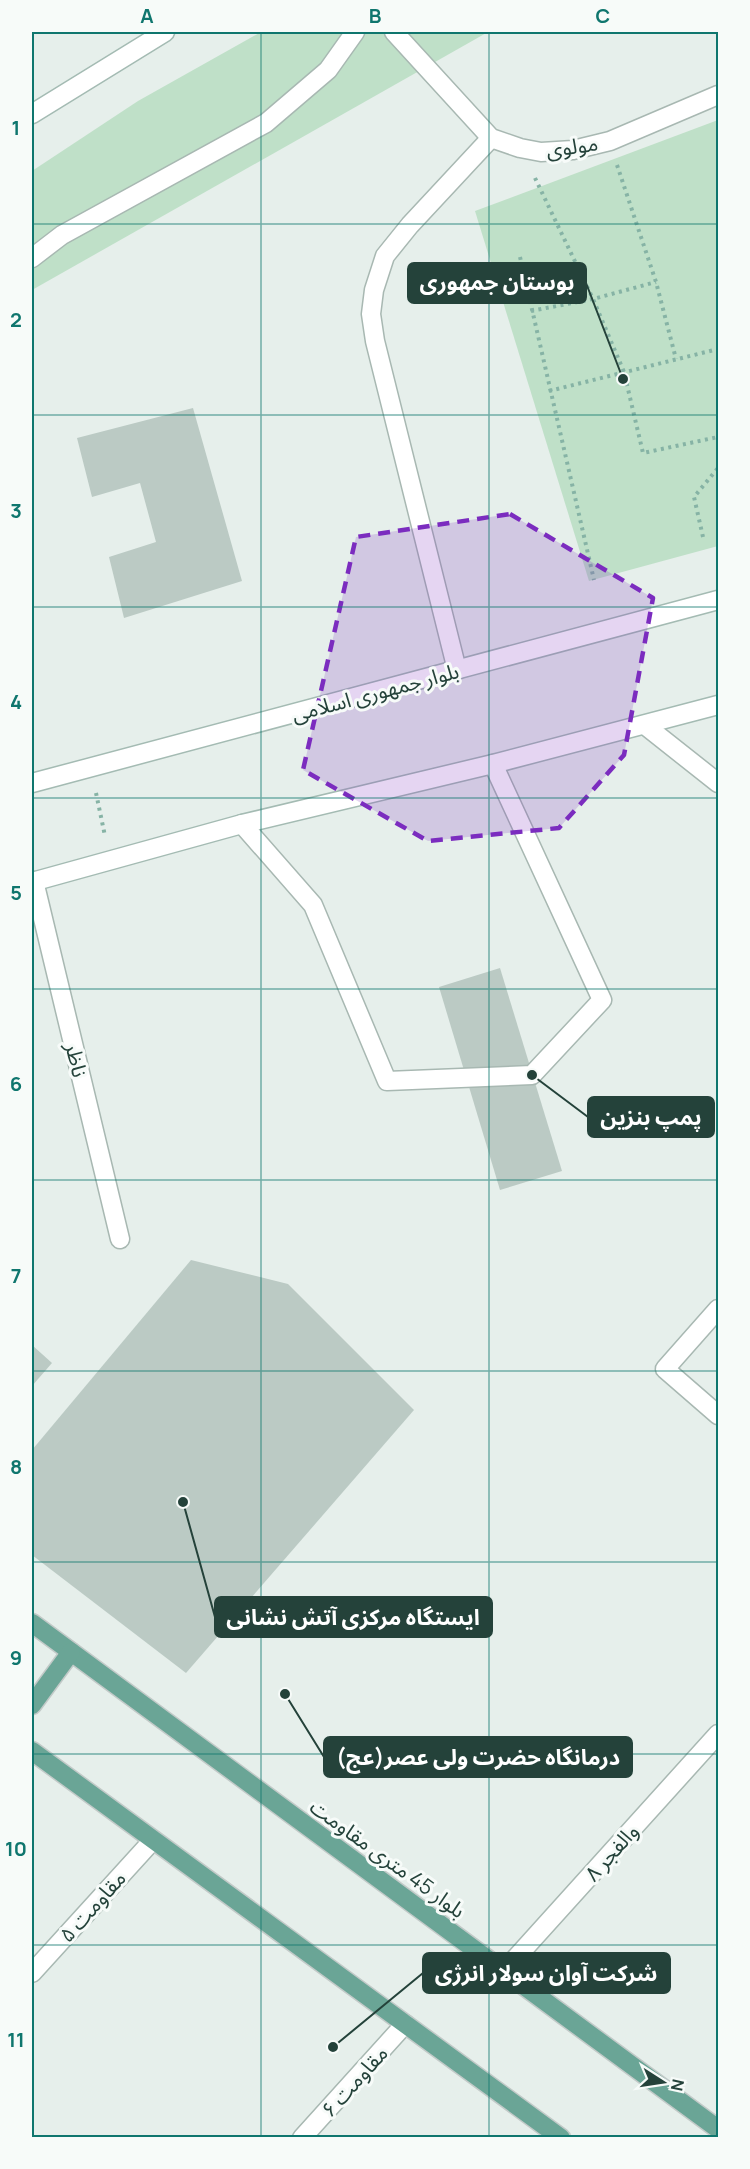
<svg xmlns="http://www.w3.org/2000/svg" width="750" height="2169" font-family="Manrope,'Noto Sans Arabic',sans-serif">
	<rect width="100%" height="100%" fill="#e6efeb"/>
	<g fill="#bfe0c8">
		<polygon points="261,32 488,32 32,290 32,171 138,101"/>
		<polygon points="718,120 718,546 589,581 475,211"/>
	</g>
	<g fill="#bbcac4">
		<polygon points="193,408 242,581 124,618 109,557 156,542 140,483 92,497 77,438"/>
		<polygon points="500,968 562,1171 500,1190 439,987"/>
		<polygon points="191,1260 288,1284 414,1410 186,1673 32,1555 32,1450"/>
		<polygon points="32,1345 52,1363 32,1386"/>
	</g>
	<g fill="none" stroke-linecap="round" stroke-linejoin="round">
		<g stroke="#a8b8b2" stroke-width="21">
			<g id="service">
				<polyline points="32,258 62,235 266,123 328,70 355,32"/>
				<polyline points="242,824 313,905 387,1081 532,1075 602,1000 493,764"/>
			</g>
		</g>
		<g stroke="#a8b8b2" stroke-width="21">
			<g id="minor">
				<polyline points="394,32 491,138 520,148 541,152 573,150 610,141 718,95"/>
				<polyline points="457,670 375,341 371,314 374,290 385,256 410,225 491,138"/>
				<polyline points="646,726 718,783"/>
				<polyline points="34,881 120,1239"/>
				<polyline points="718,1309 665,1369 718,1415"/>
				<polyline points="504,1971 718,1734"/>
				<polyline points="32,1973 153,1840"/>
				<polyline points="302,2138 405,2024"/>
			</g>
		</g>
		<g stroke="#a4bbb3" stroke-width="21">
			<g id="secondary">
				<polyline points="32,114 165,32"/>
				<polyline points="32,783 718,600"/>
				<polyline points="32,882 242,824 493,764 718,705"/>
			</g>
		</g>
		<g stroke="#c2cac8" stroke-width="21">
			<g id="primary">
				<polyline points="32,1623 718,2129"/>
				<polyline points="32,1705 71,1652"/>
				<polyline points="32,1751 561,2138"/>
			</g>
		</g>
		<g stroke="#86b3a5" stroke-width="4" stroke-dasharray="3 4.5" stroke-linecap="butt">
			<polyline points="617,165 656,282 676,359"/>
			<polyline points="535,178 593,299 624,372 643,453 718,437"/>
			<polyline points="520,257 594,580"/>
			<polyline points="531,311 593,299 656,282"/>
			<polyline points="549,391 718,349"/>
			<polyline points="703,537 694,497 718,468"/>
			<polyline points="96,793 105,836"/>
		</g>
		<use href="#service" stroke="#fff" stroke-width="18"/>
		<use href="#minor" stroke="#fff" stroke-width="18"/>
		<use href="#secondary" stroke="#fff" stroke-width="18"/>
		<use href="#primary" stroke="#6aa596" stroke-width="18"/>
	</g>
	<path fill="#7b2cbf" fill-opacity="0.2" stroke="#7b2cbf" stroke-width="4.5" stroke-dasharray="12 8" stroke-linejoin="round" d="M 510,514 L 653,598 L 624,755 L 559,828 L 428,841 L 303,770 L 356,537 Z"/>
	<path fill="none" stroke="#0f766e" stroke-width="1.5" stroke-opacity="0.55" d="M 261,32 L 261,2138M 489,32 L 489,2138M 32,224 L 718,224M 32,415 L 718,415M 32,607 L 718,607M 32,798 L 718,798M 32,989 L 718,989M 32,1180 L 718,1180M 32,1371 L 718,1371M 32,1562 L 718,1562M 32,1754 L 718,1754M 32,1945 L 718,1945"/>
	<g text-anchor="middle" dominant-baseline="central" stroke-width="6" stroke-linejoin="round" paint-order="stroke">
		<g font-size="21" fill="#24423a" stroke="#f7fbf9">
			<text transform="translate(572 146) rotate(-8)">مولوی</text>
			<text transform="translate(375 692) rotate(-15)">بلوار جمهوری اسلامی</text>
			<text transform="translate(77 1060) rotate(77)">ناظر</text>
			<text transform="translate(611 1852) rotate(-48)">والفجر ۸</text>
			<text transform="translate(388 1858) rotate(36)">بلوار 45 متری مقاومت</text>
			<text transform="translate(92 1906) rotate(-48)">مقاومت ۵</text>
			<text transform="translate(354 2081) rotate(-48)">مقاومت ۶</text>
		</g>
	</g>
	<path fill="none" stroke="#24423a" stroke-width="2" d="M623 379L586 283M532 1075L588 1117M183 1502L215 1617M285 1694L324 1757M333 2047L423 1973"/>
	<g fill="#24423a" stroke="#f7fbf9" stroke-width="2">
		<circle cx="623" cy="379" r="6"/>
		<circle cx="532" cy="1075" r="6"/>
		<circle cx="183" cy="1502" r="6"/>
		<circle cx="285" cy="1694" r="6"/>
		<circle cx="333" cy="2047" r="6"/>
	</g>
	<g fill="#24423a" stroke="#24423a" stroke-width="2">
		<rect x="408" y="263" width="178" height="40" rx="6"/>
		<rect x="588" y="1097" width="126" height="40" rx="6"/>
		<rect x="215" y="1597" width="277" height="40" rx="6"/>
		<rect x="324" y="1737" width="308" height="40" rx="6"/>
		<rect x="423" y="1953" width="247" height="40" rx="6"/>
	</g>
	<g font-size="22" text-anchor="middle" font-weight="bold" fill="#fff">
		<text x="497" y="290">بوستان جمهوری</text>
		<text x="651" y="1125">پمپ بنزین</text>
		<text x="353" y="1625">ایستگاه مرکزی آتش نشانی</text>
		<text x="478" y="1765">درمانگاه حضرت ولی عصر(عج)</text>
		<text x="546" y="1981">شرکت آوان سولار انرژی</text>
	</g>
	<rect width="750" height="2169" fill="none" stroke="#f7fbf9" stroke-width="66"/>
	<g transform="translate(663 2082) rotate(102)" stroke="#f7fbf9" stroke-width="4.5" paint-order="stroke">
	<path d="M0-4.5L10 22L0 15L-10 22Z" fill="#24423a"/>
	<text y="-9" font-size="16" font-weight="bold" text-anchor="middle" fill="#24423a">N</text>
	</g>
	<rect x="33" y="33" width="684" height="2103" fill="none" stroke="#0f766e" stroke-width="2"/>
	<g font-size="20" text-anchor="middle" font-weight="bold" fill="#0f766e">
		<text x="147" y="23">A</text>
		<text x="375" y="23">B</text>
		<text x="603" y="23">C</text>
		<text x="16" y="135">1</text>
		<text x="16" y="327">2</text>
		<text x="16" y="518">3</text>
		<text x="16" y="709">4</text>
		<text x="16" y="900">5</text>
		<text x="16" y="1091">6</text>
		<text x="16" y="1283">7</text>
		<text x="16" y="1474">8</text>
		<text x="16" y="1665">9</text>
		<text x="16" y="1856">10</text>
		<text x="16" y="2047">11</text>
	</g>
</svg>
